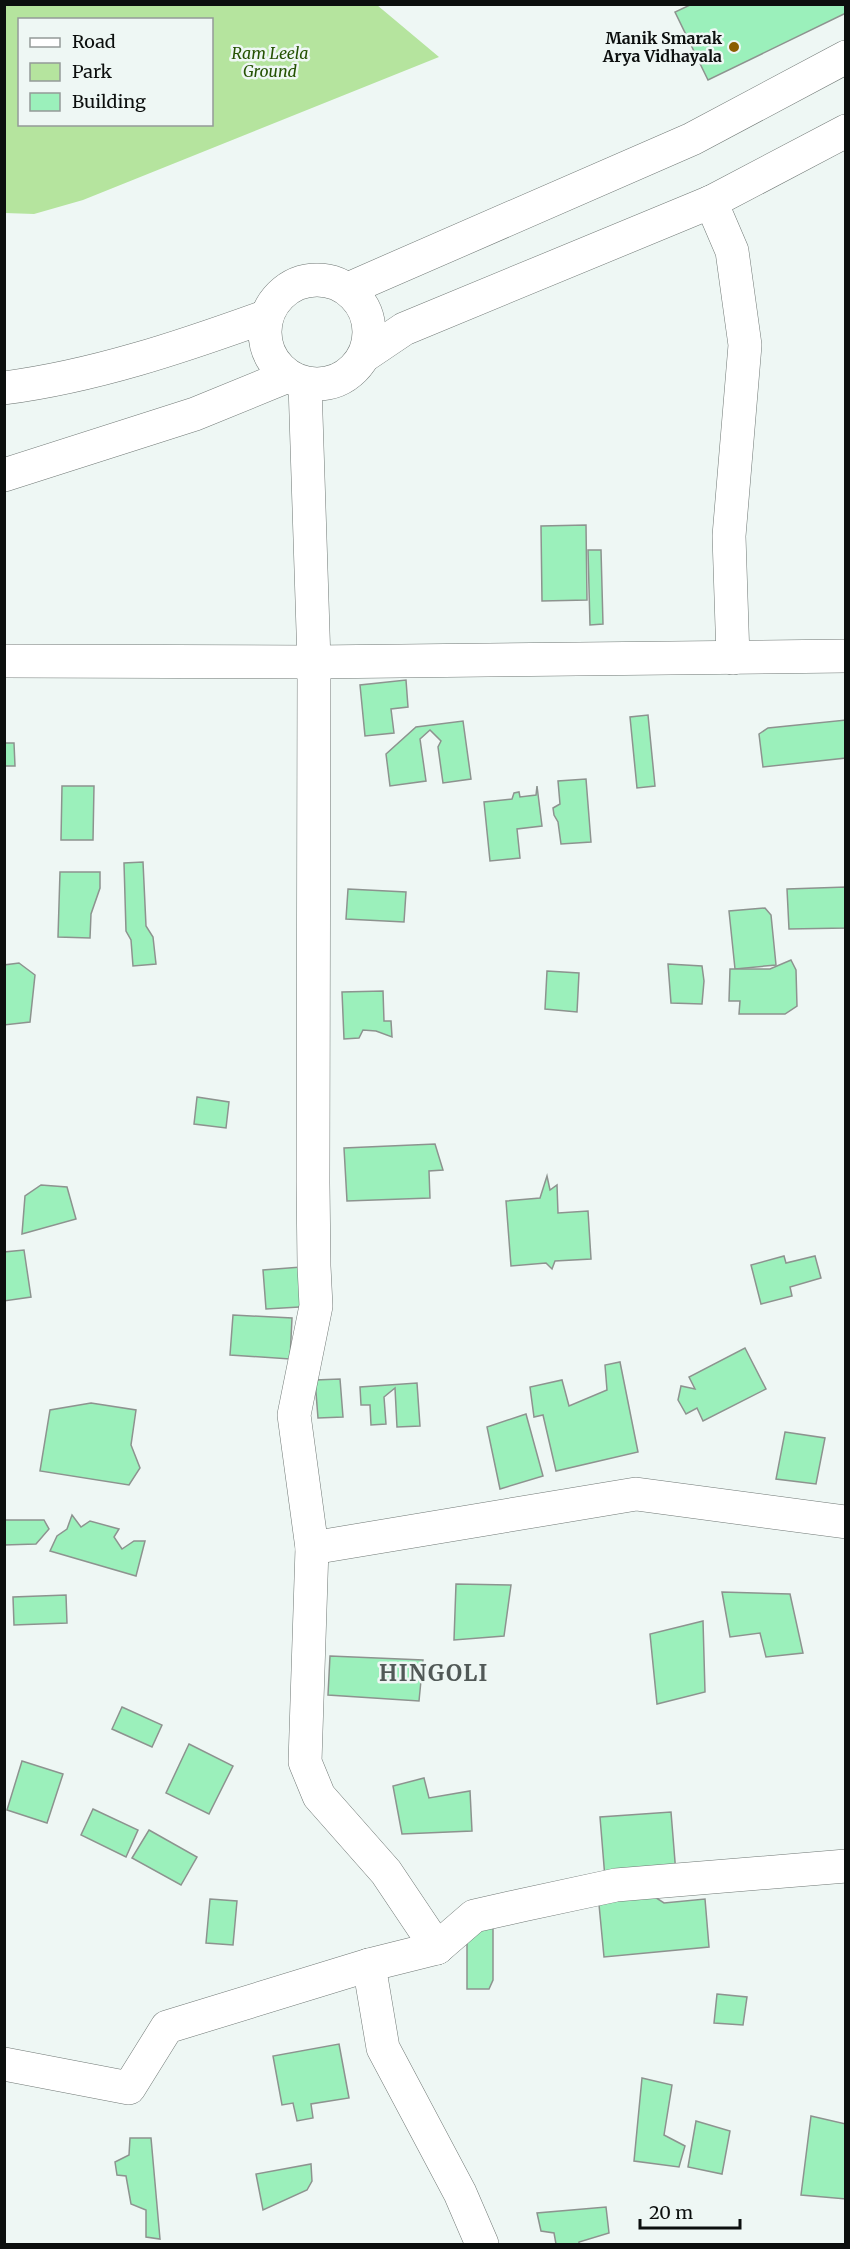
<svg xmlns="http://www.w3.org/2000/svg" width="850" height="2249" font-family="Merriweather,serif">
	<rect width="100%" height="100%" fill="#eef7f4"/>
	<path fill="#b5e49e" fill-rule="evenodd" d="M 5,4 L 377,5 L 439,57 L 83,200 L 34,214 L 5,213 ZM 20,20 L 212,20 L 212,124 L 20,124 Z"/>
	<g fill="#9bf0bb" stroke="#8d938f" stroke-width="1.5">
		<polygon points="692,4 846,4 846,13 708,80 675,12"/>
		<polygon points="586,525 587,600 542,601 541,526"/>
		<polygon points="588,550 601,550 603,624 590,625"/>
		<polygon points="406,680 408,707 391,709 394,733 365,736 360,685"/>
		<polygon points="648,715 655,786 637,788 630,717"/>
		<polygon points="846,720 846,758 763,767 759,734 768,728"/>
		<polygon points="463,721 471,779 443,783 438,747 441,741 430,730 420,739 426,781 390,786 386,754 416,727"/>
		<polygon points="4,743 14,743 15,766 4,766"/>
		<polygon points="586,779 591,842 561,844 558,822 554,815 553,808 560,804 558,781"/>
		<polygon points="62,786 94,786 93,840 61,840"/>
		<polygon points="537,786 542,826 517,829 520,858 490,861 484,802 512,799 514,793 519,792 520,797 536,795"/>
		<polygon points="143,862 146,926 153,937 156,964 133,966 131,940 126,931 124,863"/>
		<polygon points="60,872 100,872 100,888 91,914 90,938 58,937"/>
		<polygon points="846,887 846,928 789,929 787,889"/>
		<polygon points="348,889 406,892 404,922 346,919"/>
		<polygon points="765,908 771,915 776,965 735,969 729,911"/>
		<polygon points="791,960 796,970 797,1006 785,1014 739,1014 740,1001 729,1001 730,969 770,969"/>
		<polygon points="19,963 35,975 30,1022 4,1025 4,965"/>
		<polygon points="668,964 702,966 704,981 702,1004 671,1003"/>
		<polygon points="547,971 579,973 577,1012 545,1009"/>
		<polygon points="383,991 384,1021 391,1021 392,1037 376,1031 363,1030 359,1038 344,1039 342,992"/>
		<polygon points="197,1097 229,1102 226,1128 194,1124"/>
		<polygon points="435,1144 443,1170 429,1171 430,1198 347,1201 344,1148"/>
		<polygon points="547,1176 550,1190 557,1185 558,1213 588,1211 591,1259 555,1261 552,1269 546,1263 511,1266 506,1201 540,1198"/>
		<polygon points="41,1185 67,1187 76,1219 22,1234 25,1196"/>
		<polygon points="24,1250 31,1297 4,1301 4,1252"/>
		<polygon points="784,1256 786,1263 815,1256 821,1278 790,1287 792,1296 761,1304 751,1265"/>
		<polygon points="314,1266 316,1306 266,1309 263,1270"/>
		<polygon points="233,1315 292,1318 290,1359 230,1355"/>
		<polygon points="745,1348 766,1389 703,1421 697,1408 686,1414 678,1400 681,1386 695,1389 689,1377"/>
		<polygon points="620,1362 638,1452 556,1471 543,1415 534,1417 530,1387 562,1380 569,1406 607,1390 605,1365"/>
		<polygon points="340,1379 343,1417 318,1418 315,1380"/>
		<polygon points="417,1383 420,1426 397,1427 395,1388 384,1397 386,1424 371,1425 370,1405 361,1405 360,1387"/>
		<polygon points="91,1403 136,1410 131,1445 140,1468 129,1485 40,1471 50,1410"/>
		<polygon points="526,1414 543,1476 500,1489 487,1427"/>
		<polygon points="785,1432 825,1438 816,1484 776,1479"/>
		<polygon points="72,1515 81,1527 90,1521 119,1529 114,1537 122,1549 134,1541 145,1541 136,1576 50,1551 57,1536 67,1529"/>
		<polygon points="4,1520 44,1520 49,1529 36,1544 4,1545"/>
		<polygon points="456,1584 511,1585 504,1636 454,1640"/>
		<polygon points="722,1592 790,1594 803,1653 766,1657 760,1633 730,1637"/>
		<polygon points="66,1595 67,1623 14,1625 13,1597"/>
		<polygon points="703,1621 705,1692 657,1704 650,1634"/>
		<polygon points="330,1656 423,1660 419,1701 328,1695"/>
		<polygon points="122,1707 162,1725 152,1747 112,1729"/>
		<polygon points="189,1744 233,1766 209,1814 166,1793"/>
		<polygon points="22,1761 63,1774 47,1823 7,1810"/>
		<polygon points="424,1778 429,1798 470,1791 472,1831 402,1834 393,1786"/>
		<polygon points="93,1809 138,1830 126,1857 81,1835"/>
		<polygon points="671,1812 676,1874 605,1878 600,1817"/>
		<polygon points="149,1830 197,1857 181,1885 132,1858"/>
		<polygon points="644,1890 664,1903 705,1899 709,1947 604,1957 598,1894"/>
		<polygon points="210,1899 237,1901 233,1945 206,1943"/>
		<polygon points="467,1925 493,1925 493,1980 489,1989 467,1989"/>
		<polygon points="717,1994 747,1997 743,2025 714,2023"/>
		<polygon points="339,2044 349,2098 311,2104 313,2118 297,2121 293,2103 282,2105 273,2056"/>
		<polygon points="642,2078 672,2085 664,2135 685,2146 679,2167 634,2161"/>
		<polygon points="811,2116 846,2124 846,2199 801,2195"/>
		<polygon points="696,2121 730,2131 722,2174 688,2167"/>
		<polygon points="130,2138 151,2138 160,2239 146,2237 146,2210 131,2204 126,2176 117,2175 115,2162 129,2155"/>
		<polygon points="311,2164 312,2181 307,2190 263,2210 256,2174"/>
		<polygon points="606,2207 609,2233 579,2242 579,2244 556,2244 554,2233 541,2231 537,2213"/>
	</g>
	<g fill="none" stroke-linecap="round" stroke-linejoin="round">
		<g stroke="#707875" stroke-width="34">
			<g id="minor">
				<polyline points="711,202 732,251 745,345 729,536 733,658"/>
				<circle cx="317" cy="332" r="52"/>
				<polyline points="348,289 692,139 846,57"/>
				<polyline points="364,356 404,329 711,202 846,131"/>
				<polyline points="305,384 314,662 313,1183 314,1266 316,1306 294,1415 312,1548 305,1762 319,1796 386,1872 437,1948"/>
				<path d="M 4,388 C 95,376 181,347 267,316"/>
				<polyline points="4,475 195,414 288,376"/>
				<polyline points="4,661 314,662 846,656"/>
				<polyline points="312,1548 636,1494 846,1522"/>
				<polyline points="369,1965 383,2048 460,2193 482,2244"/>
				<polyline points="4,2064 129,2088 167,2027 369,1965 437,1948 474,1916 523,1905 616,1885 846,1866"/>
			</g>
		</g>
		<use href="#minor" stroke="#fff" stroke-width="33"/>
	</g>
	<circle fill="#8a5e00" stroke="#eef7f4" stroke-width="2" cx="734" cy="47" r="6"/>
	<g text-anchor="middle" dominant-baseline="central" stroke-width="5" stroke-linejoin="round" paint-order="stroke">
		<g font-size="16" font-weight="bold" fill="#0c0f0e" stroke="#eef7f4" text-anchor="end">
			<text x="722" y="38">Manik Smarak<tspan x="722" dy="18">Arya Vidhayala</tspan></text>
		</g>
		<g font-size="16" font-style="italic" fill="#255203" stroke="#eef7f4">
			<text x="270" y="53">Ram Leela<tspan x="270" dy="18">Ground</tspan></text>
		</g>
		<g font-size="22" font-weight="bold" letter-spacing="1.5" fill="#515957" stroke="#eef7f4">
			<text x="434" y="1673">HINGOLI</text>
		</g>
	</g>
	<rect width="850" height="2249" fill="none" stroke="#0c0f0e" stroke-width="12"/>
	<rect x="18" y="18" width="195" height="108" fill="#eef7f4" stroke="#949a98" stroke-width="1.5"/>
	<rect x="30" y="38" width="30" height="9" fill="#ffffff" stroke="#949a98" stroke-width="1.5"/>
	<text x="72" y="48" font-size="18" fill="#0c0f0e">Road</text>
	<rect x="30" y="63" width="30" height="18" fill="#b5e49e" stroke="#949a98" stroke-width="1.5"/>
	<text x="72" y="78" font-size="18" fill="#0c0f0e">Park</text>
	<rect x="30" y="93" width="30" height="18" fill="#9bf0bb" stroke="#949a98" stroke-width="1.5"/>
	<text x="72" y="108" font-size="18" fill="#0c0f0e">Building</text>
	<path d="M640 2219v9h100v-9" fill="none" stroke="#0c0f0e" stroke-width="3"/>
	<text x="649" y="2219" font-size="18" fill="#0c0f0e" stroke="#eef7f4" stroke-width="4.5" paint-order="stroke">20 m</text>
</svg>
